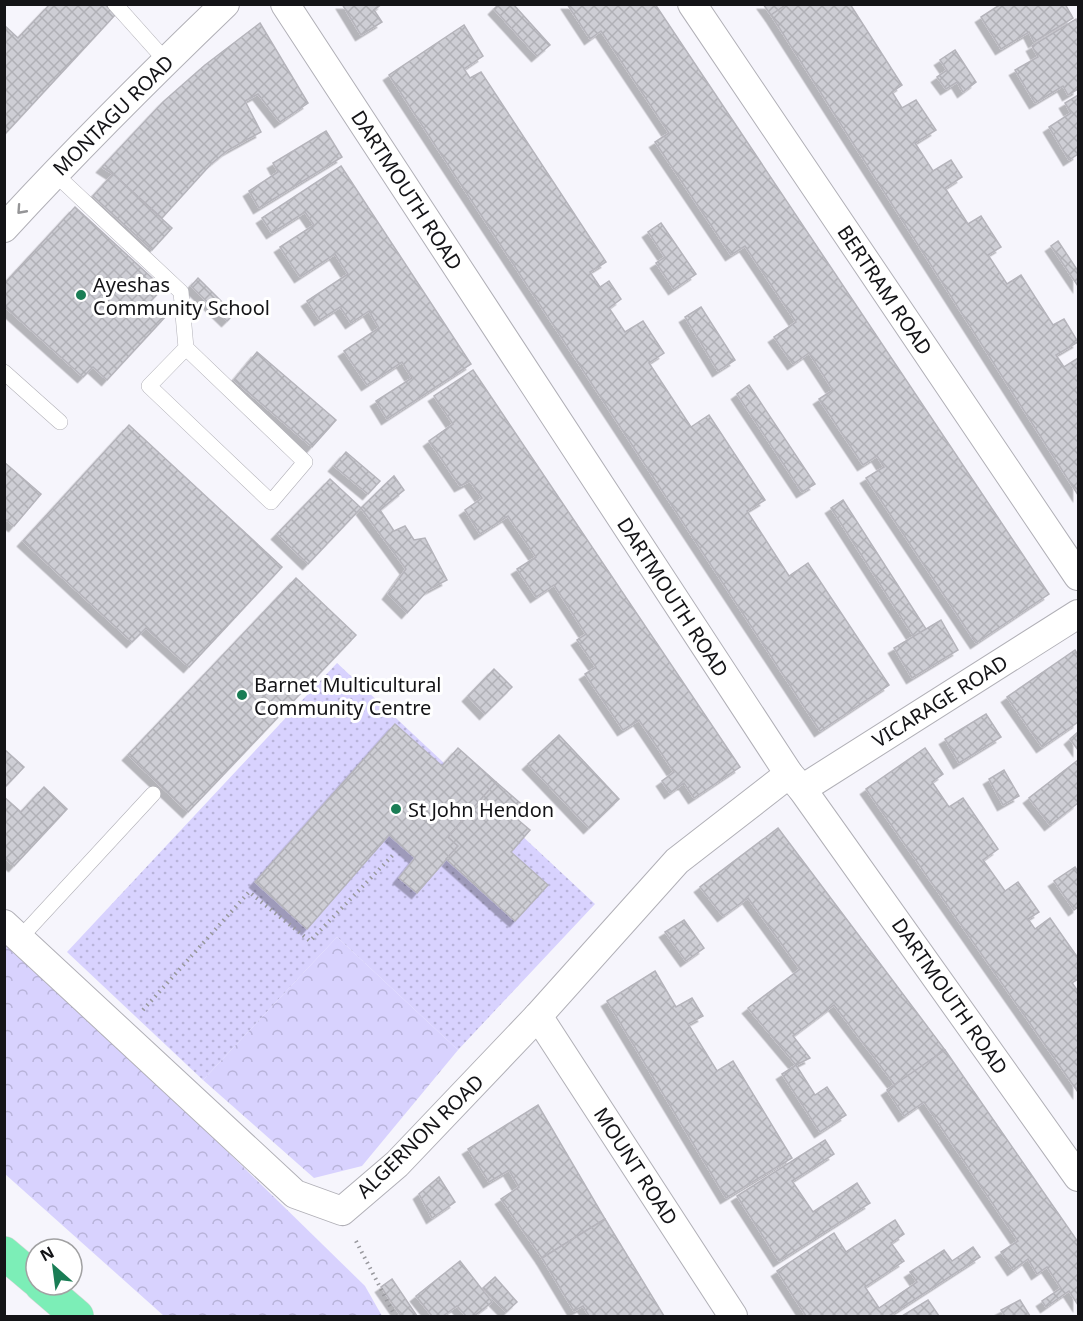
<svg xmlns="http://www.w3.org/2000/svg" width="1083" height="1321" font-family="'Noto Sans',sans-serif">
	<defs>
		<pattern id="grass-dots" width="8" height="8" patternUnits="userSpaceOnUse" patternTransform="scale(1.5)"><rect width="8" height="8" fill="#d8d2fe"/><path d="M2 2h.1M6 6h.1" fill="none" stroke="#b8b3d9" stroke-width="1.8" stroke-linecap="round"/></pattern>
		<pattern id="forest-crowns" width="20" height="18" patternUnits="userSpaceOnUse" patternTransform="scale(1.5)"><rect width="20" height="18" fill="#d8d2fe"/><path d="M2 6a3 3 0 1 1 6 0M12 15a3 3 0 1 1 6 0" fill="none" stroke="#b8b3d9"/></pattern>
		<pattern id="building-cross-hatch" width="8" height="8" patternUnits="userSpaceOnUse" patternTransform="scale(1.5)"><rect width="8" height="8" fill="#ceced5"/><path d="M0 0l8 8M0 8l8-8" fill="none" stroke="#b0b0b6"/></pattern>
		<filter id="shadow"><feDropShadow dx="-5.5" dy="5.5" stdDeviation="0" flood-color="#0004"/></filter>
	</defs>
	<rect width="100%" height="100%" fill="#f6f5fc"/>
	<polygon fill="url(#grass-dots)" points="337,663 595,904 458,1050 337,937 203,1080 67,952"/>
	<g fill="url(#forest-crowns)">
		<polygon points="337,937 458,1050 362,1166 314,1178 203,1080"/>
		<polygon points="4,943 185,1110 365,1286 382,1316 164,1316 5,1174"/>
	</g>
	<g fill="url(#building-cross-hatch)" stroke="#b5b4bb" stroke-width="1.5" filter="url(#shadow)">
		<polygon points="50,4 105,4 115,15 4,135 4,25 18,38"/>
		<polygon points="342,4 382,4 374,10 382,22 361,35"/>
		<polygon points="499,4 513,4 550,45 537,56 494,9"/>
		<polygon points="567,4 655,4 1049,594 976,643 866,478 884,467 877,456 863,465 819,399 833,390 809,353 793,364 774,337 796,322 745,246 731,255 655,142 669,133 601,31 590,39"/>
		<polygon points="763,4 787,4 771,15"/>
		<polygon points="787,4 850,4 902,85 892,92 902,108 916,100 936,130 915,143 933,171 951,160 962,177 945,188 968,224 981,216 1001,247 988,255 1007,284 1021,275 1053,325 1064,319 1078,342 1056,355 1064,367 1078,358 1078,495 771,15"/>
		<polygon points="1001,4 1065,4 1073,18 1034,42 1029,32 1001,49 981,17"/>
		<polygon points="1076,19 1078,24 1078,89 1068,95 1063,86 1035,103 1015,70 1038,57 1032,46"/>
		<polygon points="260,23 308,103 280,122 258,94 245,101 261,132 228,150 211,164 162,218 113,174 102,167 163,102 205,65"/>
		<polygon points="464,25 483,56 464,69 470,78 481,72 606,262 590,272 600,287 609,281 621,299 609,308 625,332 643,321 664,353 649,363 691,427 709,415 765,500 747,511 789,576 808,563 889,685 820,731 389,75"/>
		<polygon points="955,50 976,82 963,92 957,82 946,89 937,77 947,70 940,60"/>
		<polygon points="1078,95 1078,154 1069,160 1049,127 1071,113 1065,103"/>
		<polygon points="326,131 342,157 259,208 249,191 278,172 273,163"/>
		<polygon points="341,166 471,364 387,419 376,401 412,378 402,362 367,385 344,351 379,328 369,311 351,323 340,307 320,320 307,301 348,274 335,254 300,277 280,247 314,225 305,212 272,233 262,218"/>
		<polygon points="113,174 172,228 152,250 93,196"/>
		<polygon points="75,207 163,288 150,302 166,316 107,380 93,367 83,377 4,306 4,284"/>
		<polygon points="661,223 696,274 674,289 656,263 665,257 648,232"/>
		<polygon points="1058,241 1078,271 1078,286 1051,246"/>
		<polygon points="198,278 234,314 227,321 191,286"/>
		<polygon points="701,307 735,360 718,371 685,317"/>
		<polygon points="257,352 336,420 312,447 234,380"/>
		<polygon points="473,370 740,767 694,798 684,783 670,793 662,781 674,772 639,720 623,730 585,674 596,667 577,640 586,634 554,585 536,597 517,569 536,557 508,516 480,534 465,510 482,498 470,481 460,486 429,441 453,424 434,396"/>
		<polygon points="749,385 815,484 802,492 737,394"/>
		<polygon points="129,425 282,567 189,667 146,628 132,642 23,541"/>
		<polygon points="346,452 380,481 368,494 334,466"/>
		<polygon points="4,462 41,494 14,526 4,518"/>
		<polygon points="394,476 404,490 380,510 394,531 405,526 414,540 425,538 447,580 428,590 407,613 388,594 406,569 361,508"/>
		<polygon points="330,479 361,508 308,564 277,534"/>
		<polygon points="843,500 926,629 914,637 831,508"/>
		<polygon points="296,578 356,635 188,812 128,755"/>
		<polygon points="941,620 958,650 912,678 894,648"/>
		<polygon points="1075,650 1078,655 1078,722 1042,747 1007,697"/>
		<polygon points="494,669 512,687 485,714 468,696"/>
		<polygon points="986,714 1001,737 959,763 945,739"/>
		<polygon points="395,724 442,766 458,748 496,782 448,837 458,846 417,893 399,878 415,858 389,835 307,929 255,882"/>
		<polygon points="1078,732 1078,750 1070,739"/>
		<polygon points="559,735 619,799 589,828 528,764"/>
		<polygon points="925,748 943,774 932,782 949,807 963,798 998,849 983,860 1005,891 1018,882 1039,912 1028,919 1035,929 1050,918 1078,958 1078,979 1072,983 1078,991 1078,1092 866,789"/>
		<polygon points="4,749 24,767 4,788"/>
		<polygon points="1078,760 1078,803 1050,825 1029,798"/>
		<polygon points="1004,770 1019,796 1003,805 989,779"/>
		<polygon points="496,782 526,808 517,819 530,830 511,852 548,885 515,921 446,859 458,846 448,837"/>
		<polygon points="44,787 67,809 14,866 4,857 4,797 21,812"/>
		<polygon points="778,828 945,1050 895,1085 834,1005 793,1036 810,1058 796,1065 748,1008 800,969 748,898 723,916 700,887"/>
		<polygon points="1075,867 1078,872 1078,907 1074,910 1054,881"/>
		<polygon points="684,920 704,948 686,961 665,932"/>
		<polygon points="655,971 676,1007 692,998 703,1016 688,1024 717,1071 733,1061 792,1158 726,1198 607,1001"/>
		<polygon points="945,1050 1078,1242 1078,1305 1069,1291 1046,1307 1042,1301 1061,1288 1047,1267 1037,1274 1028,1259 1013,1270 1001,1252 1018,1241 924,1102 904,1116 887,1090"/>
		<polygon points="796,1065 815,1095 827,1087 846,1115 820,1132 782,1074"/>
		<polygon points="538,1105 605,1219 542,1258 501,1199 519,1187 509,1170 489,1182 468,1149"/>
		<polygon points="825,1140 834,1154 792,1181 813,1212 857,1183 870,1203 779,1261 737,1196"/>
		<polygon points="439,1177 455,1202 432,1218 419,1194"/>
		<polygon points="605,1219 664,1316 589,1316 583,1306 574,1311 542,1258"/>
		<polygon points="895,1220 904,1234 891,1243 904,1261 865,1287 879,1308 917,1282 910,1272 944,1250 952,1261 973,1247 980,1257 889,1316 806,1316 777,1271 834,1233 846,1252"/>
		<polygon points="460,1261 492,1302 474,1316 466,1316 457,1306 443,1316 432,1316 416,1296"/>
		<polygon points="495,1277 517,1302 506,1312 483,1288"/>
		<polygon points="392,1279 417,1316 401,1316 381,1287"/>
		<polygon points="928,1300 939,1316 902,1316"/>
		<polygon points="1020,1300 1030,1316 1005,1316 1001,1310"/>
	</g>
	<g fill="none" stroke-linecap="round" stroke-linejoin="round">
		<g stroke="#b1b0b7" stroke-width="16">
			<g id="service">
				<polyline points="115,4 166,61"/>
				<polyline points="54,173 181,292 186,348 149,386 271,502 305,462 186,348"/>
				<polyline points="4,372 60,422"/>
				<polyline points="20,938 153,794"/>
			</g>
		</g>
		<g stroke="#b1b0b7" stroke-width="30">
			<g id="minor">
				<polyline points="285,4 789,774 802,789 1078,1177"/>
				<polyline points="692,4 1078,576"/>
				<path d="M 4,228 C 75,151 149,77 225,4"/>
				<polyline points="802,789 1078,614"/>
				<polyline points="4,924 295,1194 342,1211 397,1164 538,1016 677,861 789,774"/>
				<polyline points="538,1016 733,1316"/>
			</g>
		</g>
		<g stroke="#d5d5d5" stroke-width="34">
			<g id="motorway">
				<polyline points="4,1253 36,1280"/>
				<polyline points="41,1285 77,1316"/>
			</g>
		</g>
		<g stroke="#99999e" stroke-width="4" stroke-dasharray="1.5 4.5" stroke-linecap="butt">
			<polyline points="143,1010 249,892 310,941 393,855"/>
			<polyline points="356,1241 395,1316"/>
		</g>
		<use href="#service" stroke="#fff" stroke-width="15"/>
		<use href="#minor" stroke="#fff" stroke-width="28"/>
		<use href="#motorway" stroke="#7ceeb7" stroke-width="33"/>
	</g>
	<defs><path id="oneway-chevron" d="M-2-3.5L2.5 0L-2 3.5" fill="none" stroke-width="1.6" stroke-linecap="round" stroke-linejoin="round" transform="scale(1.5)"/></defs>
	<use stroke="#959597" href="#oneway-chevron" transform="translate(21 210) rotate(132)"/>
	<g fill="#1a7d55" stroke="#fff" stroke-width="2">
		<circle cx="81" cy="295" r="6"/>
		<circle cx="242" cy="695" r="6"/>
		<circle cx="396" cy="809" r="6"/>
	</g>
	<g text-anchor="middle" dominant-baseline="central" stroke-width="6" stroke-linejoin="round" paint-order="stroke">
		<g font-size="20" fill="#141417" stroke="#fff">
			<text transform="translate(113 115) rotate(-45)">MONTAGU ROAD</text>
			<text transform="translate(407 190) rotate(57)">DARTMOUTH ROAD</text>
			<text transform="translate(885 290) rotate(56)">BERTRAM ROAD</text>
			<text transform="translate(673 597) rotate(57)">DARTMOUTH ROAD</text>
			<text transform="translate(940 701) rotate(-32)">VICARAGE ROAD</text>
			<text transform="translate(950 996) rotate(55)">DARTMOUTH ROAD</text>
			<text transform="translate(420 1136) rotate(-44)">ALGERNON ROAD</text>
			<text transform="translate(636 1166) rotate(57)">MOUNT ROAD</text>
		</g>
		<g font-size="20" fill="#141417" stroke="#fff" text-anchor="start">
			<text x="93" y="284">Ayeshas<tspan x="93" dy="23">Community School</tspan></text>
			<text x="254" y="684">Barnet Multicultural<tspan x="254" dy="23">Community Centre</tspan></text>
			<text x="408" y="809">St John Hendon</text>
		</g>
	</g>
	<rect width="1083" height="1321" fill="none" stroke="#141417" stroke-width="12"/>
	<g transform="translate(54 1267) rotate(332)"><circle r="28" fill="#ffffff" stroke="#a1a1a2" stroke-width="1.5"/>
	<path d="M0-4.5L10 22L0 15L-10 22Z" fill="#1a7d55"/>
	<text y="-9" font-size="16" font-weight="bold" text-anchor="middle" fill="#141417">N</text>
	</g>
</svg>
